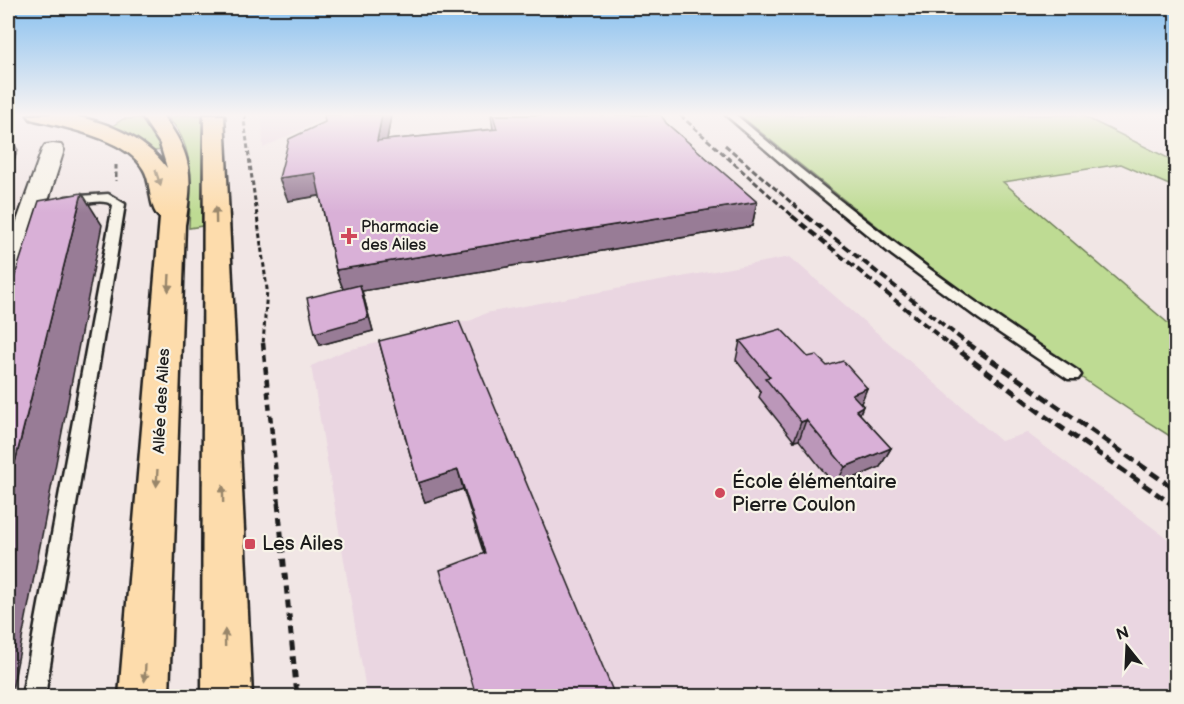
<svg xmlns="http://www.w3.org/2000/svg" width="1184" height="704" font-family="'Balsamiq Sans',sans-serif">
	<rect width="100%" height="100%" fill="#f1e6e5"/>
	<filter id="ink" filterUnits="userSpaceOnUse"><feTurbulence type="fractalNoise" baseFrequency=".0167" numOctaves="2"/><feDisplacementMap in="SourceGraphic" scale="12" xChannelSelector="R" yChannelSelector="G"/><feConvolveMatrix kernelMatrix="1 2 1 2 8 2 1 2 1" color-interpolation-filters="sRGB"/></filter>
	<g filter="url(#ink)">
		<g fill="#ead6e1">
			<polygon points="262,115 331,115 263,148"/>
			<polygon points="790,257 1001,441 1027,433 1176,545 1176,696 367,696 311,366 344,351 472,320 486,313"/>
		</g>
		<g fill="#bedb93" stroke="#6d7c58" stroke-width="1.5">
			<path d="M 185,115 L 202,115 L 202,226 L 189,228 C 190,190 197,145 167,117 Z"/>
			<path d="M 740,115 L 1088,115 L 1083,116 L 1176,162 L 1176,188 L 1121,164 L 1003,182 L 1176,330 L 1176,440 C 1021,342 881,232 740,115 Z"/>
			<polygon points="139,118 158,135 162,150 154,151 129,134 111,127 123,119"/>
		</g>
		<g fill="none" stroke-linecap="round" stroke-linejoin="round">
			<g stroke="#1c1c1c" stroke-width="5">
				<g id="lane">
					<path d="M 726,115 L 736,115 C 845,208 958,294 1078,371 L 1081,375 L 1078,379 L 1068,379 L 979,319 L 892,255 L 809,187 Z"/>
					<path d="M 108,194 L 125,204 L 45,696 L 22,696 L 113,205 C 98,195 74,211 60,200 L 66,197 Z"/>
				</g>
			</g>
			<g stroke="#1c1c1c" stroke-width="4">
				<polygon id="street" points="53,144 61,145 64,150 22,284 18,290 8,293 8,246 42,150 45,145"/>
			</g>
			<g stroke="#1c1c1c" stroke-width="5">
				<g id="primary">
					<path d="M 28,115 C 40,115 53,113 66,115 C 102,119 146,138 167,168 L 160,144 L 141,115 L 162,115 C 193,155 193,176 185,225 L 169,696 L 119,696 L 160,218 C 148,207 152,184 144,170 C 127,138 62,127 31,119 Z"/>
					<polygon points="204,115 224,115 252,696 202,696"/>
				</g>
			</g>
			<g stroke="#1c1c1c" stroke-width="3" stroke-dasharray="4.5 3" stroke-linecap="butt">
				<polyline points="246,115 244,120 267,289 263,345"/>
				<polyline points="8,128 16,127"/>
				<polyline points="116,165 116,181"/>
			</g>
			<polyline stroke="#1c1c1c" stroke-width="4.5" stroke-dasharray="7 5" stroke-linecap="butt" points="263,343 279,505"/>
			<polyline stroke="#1c1c1c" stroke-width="5" stroke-dasharray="8 6" stroke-linecap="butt" points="278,503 297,696"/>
			<use href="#lane" fill="#f7f3e8" fill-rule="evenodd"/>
			<use href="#street" fill="#f7f3e8" fill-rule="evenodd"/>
			<use href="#primary" fill="#fddcac" fill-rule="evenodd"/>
			<g stroke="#1c1c1c" stroke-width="3" stroke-dasharray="6 3" stroke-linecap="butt">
				<polyline points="680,115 794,217"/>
				<polyline points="725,145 808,217"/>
			</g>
			<g stroke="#1c1c1c" stroke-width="4" stroke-dasharray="8 4" stroke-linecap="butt">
				<polyline points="792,216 950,345"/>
				<polyline points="806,216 969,345"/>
			</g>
			<g stroke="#1c1c1c" stroke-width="5" stroke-dasharray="10 5" stroke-linecap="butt">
				<polyline points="949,343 1046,417 1173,505"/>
				<polyline points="967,343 1176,490"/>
			</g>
			<polyline stroke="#1c1c1c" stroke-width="6" stroke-dasharray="13 6" stroke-linecap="butt" points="1170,503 1176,507"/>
		</g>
		<g fill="#bb97b9" stroke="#1c1c1c" stroke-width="1.5">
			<polygon points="391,115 387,140 493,129 491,115 661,115 666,123 757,202 752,226 362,291 373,331 320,345 343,289 336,270 320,196 288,201 325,122"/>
			<polygon points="379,341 615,696 484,554 463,489 425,502 418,483"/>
			<polygon points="740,341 808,357 827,366 867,388 861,403 863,406 860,414 891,448 880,467 835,486 799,440 794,441 759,397 761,392 736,360"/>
		</g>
		<g fill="#987b96" stroke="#1c1c1c" stroke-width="1.5">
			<polygon points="382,115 391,115 383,163 377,141"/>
			<polygon points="8,134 18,150 8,175"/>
			<polygon points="315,173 323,195 288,201 279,178"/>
			<polygon points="82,193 102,225 11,696 8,696 8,491"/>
			<polygon points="757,202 752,226 362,291 373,331 320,345 315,333 345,294 336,270"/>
			<polygon points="867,388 859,408 852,394"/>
			<polygon points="863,406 854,426 856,410"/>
			<polygon points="806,420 799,440 794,441 801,422"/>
			<polygon points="891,448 880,467 835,486 845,467"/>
			<polygon points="458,470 463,489 425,502 418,483"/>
		</g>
		<g fill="#d9b0d7" stroke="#1c1c1c" stroke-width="1.5">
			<polygon points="324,115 382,115 377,141 497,129 493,115 661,115 666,123 757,202 336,270 315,173 279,178 289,139 325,122"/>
			<polygon points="82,193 13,470 8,491 8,297 39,201"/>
			<polygon points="360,285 368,318 315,333 307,298"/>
			<polygon points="459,321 615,696 476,696 440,570 485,553 458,470 418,483 379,341"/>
			<polygon points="781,329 808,357 816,355 827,366 843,361 867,388 852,394 863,406 856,410 891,448 845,467 806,420 801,422 765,378 770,377 740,341"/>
		</g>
		<defs><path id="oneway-solid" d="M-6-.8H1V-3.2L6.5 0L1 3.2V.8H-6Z" transform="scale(1.5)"/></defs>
		<g fill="#98866b">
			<use href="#oneway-solid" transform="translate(158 178) rotate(72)"/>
			<use href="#oneway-solid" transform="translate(216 215) rotate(-91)"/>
			<use href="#oneway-solid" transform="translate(169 283) rotate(93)"/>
			<use href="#oneway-solid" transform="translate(157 478) rotate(93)"/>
			<use href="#oneway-solid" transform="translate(223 494) rotate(-91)"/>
			<use href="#oneway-solid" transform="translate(225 638) rotate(-91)"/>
			<use href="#oneway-solid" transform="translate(145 673) rotate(93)"/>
		</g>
	</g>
	<linearGradient id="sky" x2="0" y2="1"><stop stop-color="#88c0ef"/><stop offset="0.54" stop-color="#f9f4f3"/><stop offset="1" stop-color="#f9f4f3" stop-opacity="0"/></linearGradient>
	<rect width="1184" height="213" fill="url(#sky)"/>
	<g fill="#d1495b" stroke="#f7f3e8" stroke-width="2">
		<path d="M346 227h6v6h6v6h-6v6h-6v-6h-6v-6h6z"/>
		<circle cx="720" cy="493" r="6"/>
		<rect x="244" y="538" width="12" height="12" rx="3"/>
	</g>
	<g text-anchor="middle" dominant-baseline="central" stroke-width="4.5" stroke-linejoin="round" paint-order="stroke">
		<g font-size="16" fill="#1c1c1c" stroke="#f7f3e8" text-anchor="start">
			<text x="361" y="227">Pharmacie<tspan x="361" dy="18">des Ailes</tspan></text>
		</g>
		<g font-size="16" fill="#1c1c1c" stroke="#f7f3e8">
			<text transform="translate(162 401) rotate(-87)">Allée des Ailes</text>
		</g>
		<g font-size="20" fill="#1c1c1c" stroke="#f7f3e8" text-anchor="start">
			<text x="732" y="482">École élémentaire<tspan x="732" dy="23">Pierre Coulon</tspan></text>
			<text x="262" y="544">Les Ailes</text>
		</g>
	</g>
	<rect width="1184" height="704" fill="none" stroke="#f7f3e8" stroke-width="30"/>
	<rect x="15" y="15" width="1154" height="674" fill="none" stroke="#1c1c1c" stroke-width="2" filter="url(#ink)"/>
	<g transform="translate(1127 647) rotate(342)" stroke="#f7f3e8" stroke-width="4.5" paint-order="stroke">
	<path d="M0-4.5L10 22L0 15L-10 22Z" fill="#1c1c1c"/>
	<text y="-9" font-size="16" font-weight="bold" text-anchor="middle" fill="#1c1c1c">N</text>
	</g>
</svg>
